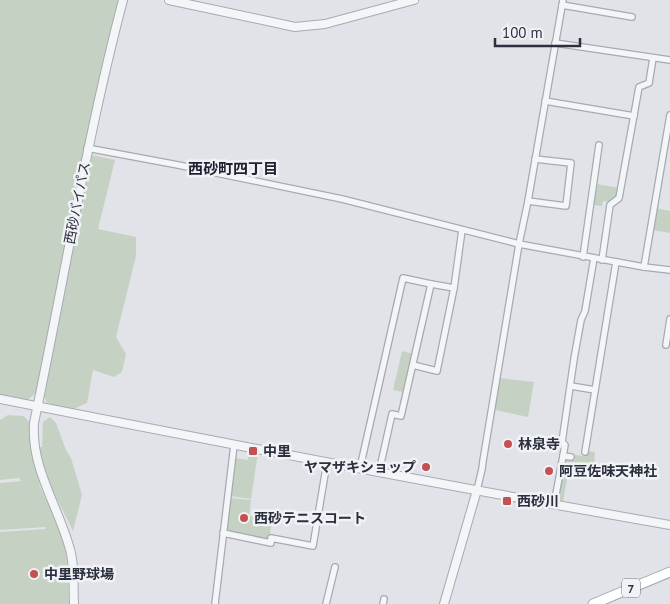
<svg xmlns="http://www.w3.org/2000/svg" width="670" height="604" font-family="'PT Sans','Noto Sans JP',sans-serif">
	<rect width="100%" height="100%" fill="#e1e3e9"/>
	<g fill="#c5d2c3">
		<path d="M 0,0 L 120,0 C 85,129 63,262 36,393 L 26,401 L 0,396 Z"/>
		<polygon points="92,155 115,160 98,229 136,237 136,256 116,337 126,354 122,372 114,377 93,370 87,403 69,411 46,402 44,393"/>
		<polygon points="597,184 619,188 618,197 610,202 603,201 602,206 594,205"/>
		<polygon points="655,208 670,211 670,233 652,230"/>
		<polygon points="402,351 413,354 404,392 393,390"/>
		<polygon points="500,378 534,382 528,417 495,410"/>
		<polygon points="8,415 24,416 30,423 32,448 42,447 43,422 50,417 56,423 66,450 71,458 82,495 73,531 48,481 39,484 66,544 69,604 0,604 0,532 45,529 46,527 0,530 0,483 21,481 19,478 0,480 0,420"/>
		<polygon points="249,451 258,452 251,499 230,496 235,458 248,460"/>
		<polygon points="588,451 595,452 594,465 570,462 563,502 557,501 565,459 575,460 575,455 587,456"/>
		<polygon points="230,498 251,500 249,516 271,520 270,541 226,532"/>
	</g>
	<g fill="none" stroke-linecap="round" stroke-linejoin="round">
		<g stroke="#a7aab3" stroke-width="8">
			<g id="minor">
				<polyline points="562,5 632,17"/>
				<polyline points="555,43 670,60"/>
				<polyline points="545,101 634,116"/>
				<polyline points="87,148 178,165 342,199 519,244 644,267 670,270"/>
				<polyline points="528,201 566,206 571,163 535,159"/>
				<polyline points="583,257 599,145"/>
				<polyline points="602,260 610,205 619,198 639,87 649,83 653,58"/>
				<polyline points="644,267 670,115"/>
				<polyline points="666,345 670,319"/>
				<polyline points="413,365 437,371 454,288 462,230"/>
				<polyline points="571,386 595,390"/>
				<polyline points="585,452 616,262"/>
				<polyline points="563,456 571,457"/>
				<polyline points="360,468 403,278 431,284"/>
				<polyline points="379,472 392,414 401,416 431,284 454,288"/>
				<polyline points="477,490 482,469 483,461 519,244 528,201 563,0"/>
				<polyline points="554,505 565,445 562,442 574,359 581,320 585,311 594,258"/>
				<polyline points="223,533 271,543 271,538 313,546 327,462"/>
				<polyline points="215,604 234,445"/>
				<polyline points="326,604 335,567"/>
				<polyline points="383,604 384,599"/>
			</g>
		</g>
		<g stroke="#a7aab3" stroke-width="10">
			<g id="tertiary">
				<polyline points="169,0 295,27 325,24 414,0"/>
				<path d="M 0,399 C 223,443 446,486 670,525"/>
				<path d="M 74,604 C 73,585 75,564 69,546 C 57,504 31,468 34,423 C 64,282 86,140 123,0"/>
				<polyline points="444,604 477,490"/>
			</g>
		</g>
		<g stroke="#a2a6b4" stroke-width="11">
			<polyline id="primary" points="593,604 670,572"/>
		</g>
		<use href="#minor" stroke="#f4f5f7" stroke-width="5.5"/>
		<use href="#tertiary" stroke="#f4f5f7" stroke-width="8"/>
		<use href="#primary" stroke="#fff" stroke-width="9"/>
	</g>
	<g fill="#c45152" stroke="#f1f2f6" stroke-width="2">
		<circle cx="508" cy="444" r="5"/>
		<rect x="248" y="446" width="10" height="10" rx="2.5"/>
		<circle cx="426" cy="467" r="5"/>
		<circle cx="549" cy="471" r="5"/>
		<rect x="502" y="496" width="10" height="10" rx="2.5"/>
		<circle cx="244" cy="518" r="5"/>
		<circle cx="34" cy="574" r="5"/>
	</g>
	<g text-anchor="middle" dominant-baseline="central" stroke-width="5" stroke-linejoin="round" paint-order="stroke">
		<rect fill="#f1f2f6" stroke="#666a76" stroke-width="1" x="622" y="578.5" width="18" height="19" rx="4"/>
		<g font-size="12" font-weight="bold" fill="#2b303f">
			<text x="631" y="588">7</text>
		</g>
		<g font-size="14" fill="#2b303f" stroke="#f1f2f6">
			<text transform="translate(77 203) rotate(-79)">西砂バイパス</text>
		</g>
		<g font-size="14" font-weight="bold" fill="#2b303f" stroke="#f1f2f6" text-anchor="start">
			<text x="518" y="444">林泉寺</text>
			<text x="263" y="451">中里</text>
			<text x="416" y="467" text-anchor="end">ヤマザキショップ</text>
			<text x="559" y="471">阿豆佐味天神社</text>
			<text x="517" y="501">西砂川</text>
			<text x="254" y="518">西砂テニスコート</text>
			<text x="44" y="574">中里野球場</text>
		</g>
		<g font-size="15" font-weight="bold" fill="#1d2130" stroke="#f1f2f6">
			<text x="233" y="168">西砂町四丁目</text>
		</g>
	</g>
	<path d="M495 38v8h85v-8" fill="none" stroke="#2b303f" stroke-width="2.5"/>
	<text x="502" y="38" font-size="15" fill="#2b303f" stroke="#f1f2f6" stroke-width="4" paint-order="stroke">100 m</text>
</svg>
